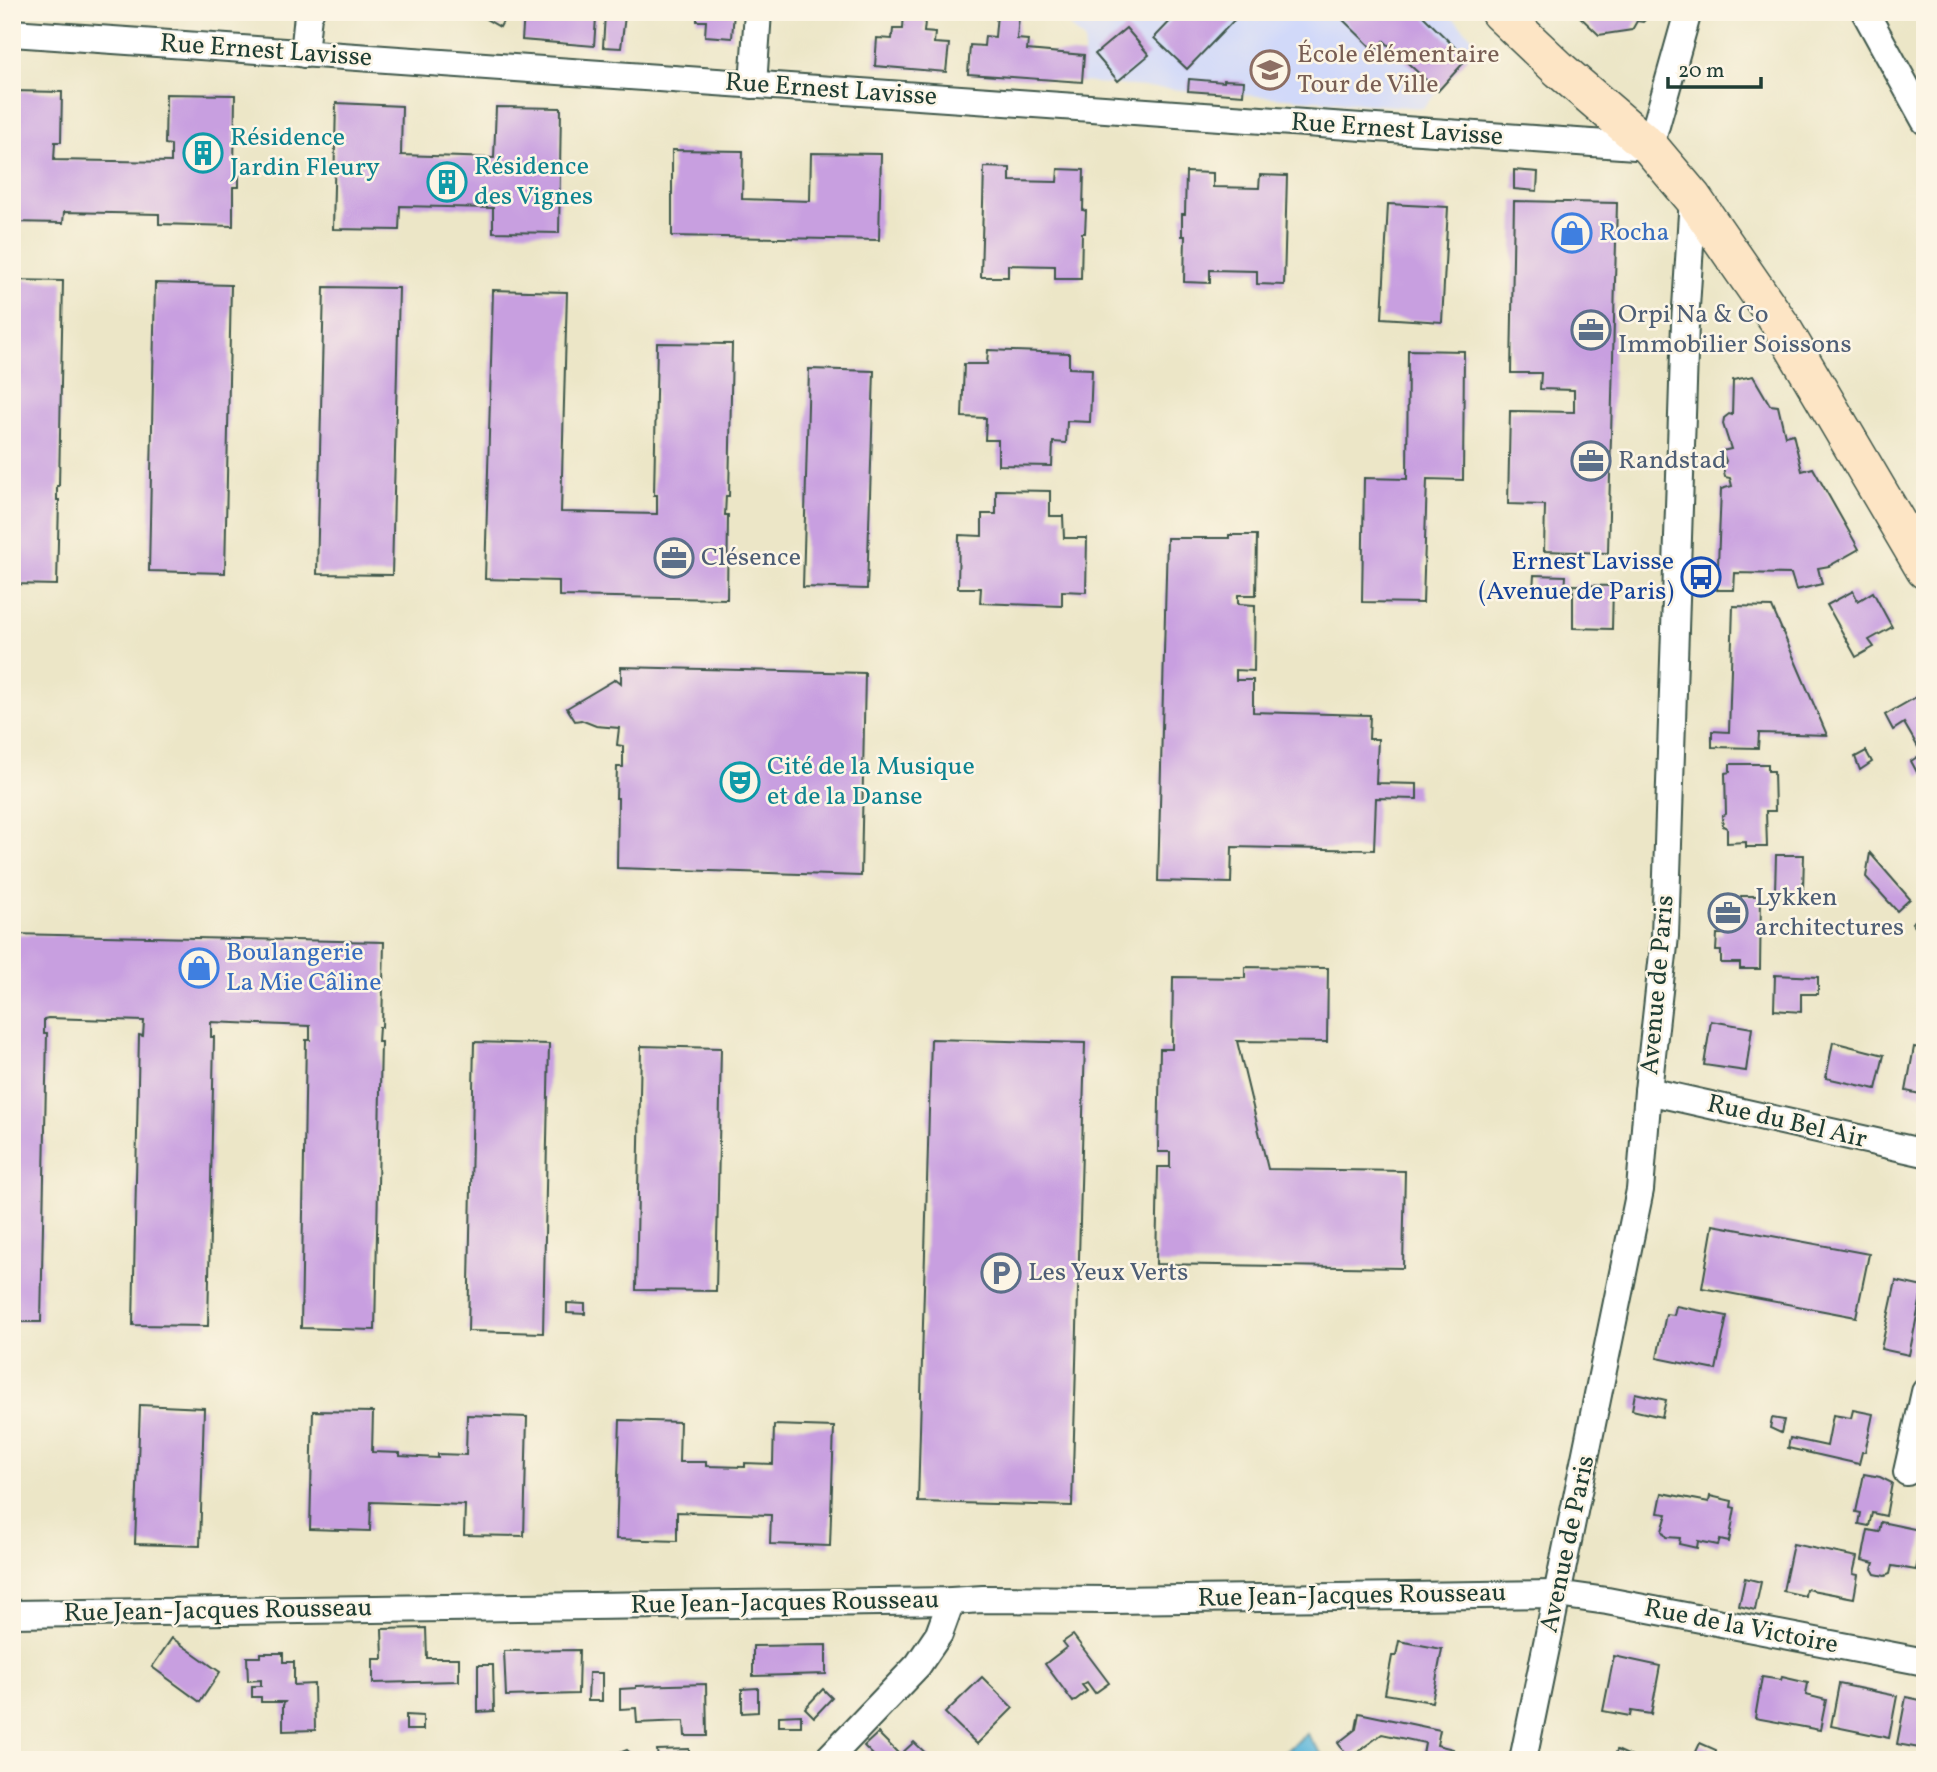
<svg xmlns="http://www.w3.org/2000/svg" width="1937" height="1772" font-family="Vollkorn,serif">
	<rect width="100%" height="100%" fill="#fcf5e5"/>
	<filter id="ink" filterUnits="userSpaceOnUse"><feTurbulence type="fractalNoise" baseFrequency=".0143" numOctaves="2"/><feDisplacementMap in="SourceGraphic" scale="14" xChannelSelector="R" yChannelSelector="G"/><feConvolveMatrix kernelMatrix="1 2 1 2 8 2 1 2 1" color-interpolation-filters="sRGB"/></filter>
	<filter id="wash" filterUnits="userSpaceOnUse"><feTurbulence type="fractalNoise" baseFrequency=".00686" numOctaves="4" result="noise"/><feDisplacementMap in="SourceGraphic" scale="28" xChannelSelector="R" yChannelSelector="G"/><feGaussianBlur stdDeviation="1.57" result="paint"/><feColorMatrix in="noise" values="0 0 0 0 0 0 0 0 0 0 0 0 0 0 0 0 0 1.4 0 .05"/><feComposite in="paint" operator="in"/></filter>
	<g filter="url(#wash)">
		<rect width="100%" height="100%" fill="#ece6c7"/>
		<polygon fill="#d1d9f9" points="1056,12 1447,12 1479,44 1423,108 1243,95 1082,82 1085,41"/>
		<polygon fill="#5cb6da" stroke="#3e7a87" stroke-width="2" points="1307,1734 1326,1760 1291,1760 1284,1752"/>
		<g id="blocks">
			<g fill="#c89fe0">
				<polygon points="489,12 508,12 500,27 486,19"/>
				<polygon points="540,12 581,12 580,17 596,18 594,46 522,40 524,13 540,14"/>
				<polygon points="697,12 734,12 732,38 705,36 706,21 697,21"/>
				<polygon points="904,12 926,12 924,32 935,33 934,43 949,44 946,72 875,66 877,38 892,39 893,29 903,29"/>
				<polygon points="1179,12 1242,12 1187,69 1154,38"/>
				<polygon points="1335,12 1419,12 1467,59 1438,91 1384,41 1375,51"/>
				<polygon points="1575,12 1653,12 1643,22 1637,21 1632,30 1599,35"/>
				<polygon points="605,14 625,16 621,48 603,47"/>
				<polygon points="997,14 1019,16 1017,39 1028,40 1027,50 1084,55 1082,82 968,74 970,45 984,46 985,36 995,37"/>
				<polygon points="1126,28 1149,55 1118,81 1095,54"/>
				<polygon points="1189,79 1224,82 1224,80 1244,81 1243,95 1188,91"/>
				<polygon points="12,91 62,92 61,142 55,142 54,160 171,162 171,145 165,144 166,94 235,95 234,174 239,174 239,187 233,187 233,226 159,224 159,214 64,212 63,223 12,222"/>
				<polygon points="336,103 402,106 401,155 494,158 496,107 561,108 559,233 493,232 493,208 400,206 399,230 333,229"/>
				<polygon points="672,150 743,151 742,199 810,201 811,153 881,154 879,240 672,236"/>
				<polygon points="984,167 1010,168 1010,181 1057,182 1058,169 1084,170 1083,210 1086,211 1085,233 1082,233 1081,279 1055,279 1055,266 1008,265 1008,277 981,277"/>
				<polygon points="1514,170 1538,172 1537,191 1514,189"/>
				<polygon points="1186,172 1213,173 1213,187 1259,188 1260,175 1287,176 1284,285 1257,284 1257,271 1210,270 1210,283 1184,282 1185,236 1182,236 1182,214 1185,214"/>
				<polygon points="1514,201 1617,203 1608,553 1544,551 1545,505 1508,504 1510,411 1574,412 1574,390 1540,389 1541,373 1511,373"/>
				<polygon points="1388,204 1448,207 1442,322 1382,318"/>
				<polygon points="12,280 63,281 59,486 57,486 57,500 59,500 57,585 12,584"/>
				<polygon points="155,283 231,285 225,573 149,571"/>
				<polygon points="324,287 399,288 392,575 317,574"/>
				<polygon points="493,290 567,292 561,512 657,514 657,495 654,495 657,343 732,344 729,496 726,496 725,515 728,515 727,599 559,596 559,581 485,579"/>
				<polygon points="988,350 1069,353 1069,368 1092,369 1090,422 1067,421 1066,443 1053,442 1052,466 998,465 998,440 985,440 986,418 962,417 964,364 987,364"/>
				<polygon points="1408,350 1464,351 1463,480 1427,479 1423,603 1362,602 1364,478 1407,479"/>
				<polygon points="809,369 874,371 867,589 803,587"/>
				<polygon points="1753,376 1770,405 1778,406 1785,436 1793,434 1802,471 1813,468 1859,549 1829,566 1818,568 1822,584 1796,590 1791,574 1735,573 1734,590 1717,590 1721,489 1732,486 1730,478 1725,477 1723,467 1726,461 1722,451 1731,449 1723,424 1724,418 1729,414 1732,415 1733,380"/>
				<polygon points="996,490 1050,491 1050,516 1063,516 1064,538 1087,538 1086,592 1062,591 1062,606 980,603 981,588 958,588 959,535 982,536 982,514 996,514"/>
				<polygon points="1229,535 1257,535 1256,595 1238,595 1238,604 1255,605 1254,671 1236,670 1236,680 1253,680 1253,712 1370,715 1369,739 1378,739 1376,783 1417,784 1417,799 1376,798 1374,850 1232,847 1231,883 1158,881 1167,538 1229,538"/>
				<polygon points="1534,575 1566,576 1565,591 1533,590"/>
				<polygon points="1573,585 1613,586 1612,629 1573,628"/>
				<polygon points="1853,591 1858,601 1873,592 1892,627 1869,640 1874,647 1856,657 1827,605"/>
				<polygon points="1733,606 1772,607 1827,735 1759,733 1758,748 1712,747 1712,731 1729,732"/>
				<polygon points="621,667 865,673 861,876 617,868 618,798 616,798 617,767 623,767 623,746 617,745 619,728 596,726 581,720 575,721 567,708 616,679 621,683"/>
				<polygon points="1925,692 1925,773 1919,776 1911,761 1922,754 1904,723 1893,730 1885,715"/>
				<polygon points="1866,751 1872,762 1860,770 1855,757"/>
				<polygon points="1730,764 1768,764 1768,771 1774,771 1775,811 1766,811 1767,847 1746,847 1746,842 1727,843 1727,828 1723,826 1722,816 1726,814 1725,773 1730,772"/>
				<polygon points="1870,853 1910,899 1897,911 1866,877"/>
				<polygon points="1776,855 1804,855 1803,891 1775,891"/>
				<polygon points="1741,896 1761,896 1760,969 1740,969 1740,963 1721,963 1721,951 1716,951 1717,934 1722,934 1722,929 1717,927 1717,917 1721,916 1722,900 1740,901"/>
				<polygon points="1925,913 1925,934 1922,936 1912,923"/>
				<polygon points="12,934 384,942 382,1027 379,1027 378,1042 381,1042 375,1330 301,1328 306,1040 310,1040 310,1026 211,1022 211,1037 214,1037 208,1326 133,1325 139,1035 143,1036 144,1021 48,1018 44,1019 44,1033 47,1033 41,1322 12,1322"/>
				<polygon points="1245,967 1328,968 1327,1042 1237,1041 1268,1169 1405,1171 1403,1268 1156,1264 1158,1167 1170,1167 1170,1152 1158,1152 1160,1049 1172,1049 1173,977 1245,978"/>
				<polygon points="1775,975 1818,977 1818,994 1801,994 1801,1012 1774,1010"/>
				<polygon points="1711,1021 1752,1028 1746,1071 1704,1065"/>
				<polygon points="931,1039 1085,1043 1072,1506 918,1502"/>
				<polygon points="474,1042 549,1044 543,1333 468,1331"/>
				<polygon points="1833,1042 1884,1055 1876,1089 1826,1078"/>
				<polygon points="641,1046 721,1048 716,1291 636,1290"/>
				<polygon points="1914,1047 1925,1049 1925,1095 1906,1091"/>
				<polygon points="1713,1225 1869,1254 1856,1317 1702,1288"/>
				<polygon points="1896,1281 1923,1287 1909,1355 1881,1349"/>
				<polygon points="567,1303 585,1304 585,1314 567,1313"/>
				<polygon points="1676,1306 1727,1316 1716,1370 1657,1358 1666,1314 1674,1315"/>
				<polygon points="1635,1393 1666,1400 1662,1417 1632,1410"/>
				<polygon points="140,1405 204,1408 200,1546 135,1544"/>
				<polygon points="1853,1410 1873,1414 1865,1452 1862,1452 1859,1464 1788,1448 1790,1438 1827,1446 1833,1415 1851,1418"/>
				<polygon points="313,1411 373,1412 372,1452 400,1453 400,1456 438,1458 438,1454 466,1455 467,1415 527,1417 524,1536 464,1535 465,1505 371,1502 370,1531 310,1529"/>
				<polygon points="1772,1418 1784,1420 1781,1433 1770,1428"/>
				<polygon points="620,1420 680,1422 679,1462 706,1462 706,1466 745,1467 745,1463 773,1464 774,1425 834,1427 830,1546 770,1544 771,1515 677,1512 677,1541 616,1539"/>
				<polygon points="1864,1474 1880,1477 1892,1483 1886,1516 1872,1513 1869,1526 1859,1524 1861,1513 1856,1512"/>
				<polygon points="1662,1493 1709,1502 1710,1496 1732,1501 1731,1507 1735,1508 1729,1542 1720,1540 1718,1545 1698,1541 1697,1548 1679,1544 1680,1538 1666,1537 1662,1531 1667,1514 1658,1513"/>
				<polygon points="1881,1522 1924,1531 1916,1570 1892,1566 1890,1574 1885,1576 1875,1574 1872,1569 1874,1563 1862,1560 1868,1530 1879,1532"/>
				<polygon points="1793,1544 1857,1557 1853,1574 1858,1575 1854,1598 1806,1589 1805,1596 1783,1591"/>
				<polygon points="1745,1578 1761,1582 1755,1610 1739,1606"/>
				<polygon points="426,1628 427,1658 459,1658 459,1681 373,1683 373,1659 383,1659 382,1629"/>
				<polygon points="1073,1635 1109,1683 1095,1693 1087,1682 1082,1685 1087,1691 1073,1702 1045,1664 1067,1647 1063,1642"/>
				<polygon points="172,1638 220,1672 200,1702 152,1667"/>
				<polygon points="1399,1641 1442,1649 1432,1702 1385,1694 1392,1656 1396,1656"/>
				<polygon points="826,1645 826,1674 753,1676 753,1646"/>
				<polygon points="579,1650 578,1694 506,1696 504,1651"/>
				<polygon points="261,1653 283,1653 283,1662 294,1662 294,1685 314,1684 315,1730 283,1731 283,1705 285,1702 261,1702 261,1697 252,1697 252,1686 261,1686 261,1680 248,1681 247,1657 261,1657"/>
				<polygon points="1614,1656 1660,1666 1651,1714 1631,1711 1630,1716 1603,1711"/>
				<polygon points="478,1665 493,1665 494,1711 478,1712"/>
				<polygon points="589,1673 602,1673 602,1701 588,1701"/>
				<polygon points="982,1677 1013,1708 977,1744 945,1713"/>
				<polygon points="1762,1677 1781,1680 1782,1677 1808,1683 1806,1695 1826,1700 1820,1730 1755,1718"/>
				<polygon points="706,1684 707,1736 685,1736 684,1721 637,1723 636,1708 620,1709 620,1689 636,1688 636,1686"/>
				<polygon points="1839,1684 1897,1696 1889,1738 1831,1726"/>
				<polygon points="758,1688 758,1712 742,1713 742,1689"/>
				<polygon points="823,1689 832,1698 814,1717 805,1708"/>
				<polygon points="1906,1697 1925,1701 1925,1749 1897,1744"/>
				<polygon points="1359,1713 1440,1730 1437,1745 1453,1749 1451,1760 1422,1760 1425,1743 1382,1734 1349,1758 1338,1743 1356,1729"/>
				<polygon points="406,1715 423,1716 423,1730 406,1730"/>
				<polygon points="801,1715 801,1726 779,1726 779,1716"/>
				<polygon points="878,1733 900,1755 914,1742 933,1760 878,1760 864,1746"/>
				<polygon points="1700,1743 1716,1750 1715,1760 1709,1760 1695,1754"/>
				<polygon points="689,1749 689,1760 658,1760 657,1750"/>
				<polygon points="627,1750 638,1760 616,1760 612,1756"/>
				<polygon points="1617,1750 1639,1760 1613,1760"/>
			</g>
		</g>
	</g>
	<g filter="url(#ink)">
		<use href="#blocks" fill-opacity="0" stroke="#3e564a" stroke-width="2"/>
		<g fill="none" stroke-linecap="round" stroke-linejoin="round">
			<g stroke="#3e564a" stroke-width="30">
				<g id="street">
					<polyline points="1865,12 1925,121"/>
					<polyline points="12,33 1650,147 1688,12"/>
					<polyline points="304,54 308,15 310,12"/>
					<polyline points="753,85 758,12"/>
					<polyline points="1648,1091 1925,1153"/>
					<polyline points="1907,1472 1925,1392"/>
					<polyline points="12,1614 951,1601 983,1599 1110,1600 1557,1594 1607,1601 1925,1662"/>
					<polyline points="827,1760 918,1665 939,1634 951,1601"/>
					<polyline points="1523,1760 1640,1190 1648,1091 1665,936 1685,323 1693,198"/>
				</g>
			</g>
			<g stroke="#3e564a" stroke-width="40">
				<polyline id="secondary" points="1499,12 1560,70 1650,147 1693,198 1780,324 1925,570"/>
			</g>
			<use href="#street" stroke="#fff" stroke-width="26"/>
			<use href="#secondary" stroke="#fde5c5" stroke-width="37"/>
		</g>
	</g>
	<defs>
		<g id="school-ring" transform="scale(2.0125)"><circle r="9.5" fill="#fcf5e5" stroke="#8d6e63" stroke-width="1.5"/><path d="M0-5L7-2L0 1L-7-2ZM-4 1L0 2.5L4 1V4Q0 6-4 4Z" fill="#8d6e63"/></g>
		<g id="building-ring" transform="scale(2.0125)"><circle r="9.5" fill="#fcf5e5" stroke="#0f9aa8" stroke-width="1.5"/><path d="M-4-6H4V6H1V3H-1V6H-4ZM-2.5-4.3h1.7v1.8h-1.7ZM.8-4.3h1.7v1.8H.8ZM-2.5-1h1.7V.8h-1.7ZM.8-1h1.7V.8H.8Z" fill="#0f9aa8"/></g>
		<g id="shop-ring" transform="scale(2.0125)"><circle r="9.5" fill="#fcf5e5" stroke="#3f7fe0" stroke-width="1.5"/><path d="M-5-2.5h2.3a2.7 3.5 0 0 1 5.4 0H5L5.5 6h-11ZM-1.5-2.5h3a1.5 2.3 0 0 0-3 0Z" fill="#3f7fe0"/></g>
		<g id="office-ring" transform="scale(2.0125)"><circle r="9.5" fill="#fcf5e5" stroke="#5c6f8a" stroke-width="1.5"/><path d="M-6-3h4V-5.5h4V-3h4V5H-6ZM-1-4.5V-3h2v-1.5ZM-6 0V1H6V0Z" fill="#5c6f8a"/></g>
		<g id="bus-ring" transform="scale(2.0125)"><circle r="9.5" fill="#fcf5e5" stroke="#1a4fb4" stroke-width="1.5"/><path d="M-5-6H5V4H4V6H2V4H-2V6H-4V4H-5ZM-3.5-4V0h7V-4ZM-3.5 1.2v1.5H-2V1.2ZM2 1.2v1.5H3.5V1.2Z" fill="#1a4fb4"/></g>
		<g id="theatre-ring" transform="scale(2.0125)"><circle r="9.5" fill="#fcf5e5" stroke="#0f9aa8" stroke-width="1.5"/><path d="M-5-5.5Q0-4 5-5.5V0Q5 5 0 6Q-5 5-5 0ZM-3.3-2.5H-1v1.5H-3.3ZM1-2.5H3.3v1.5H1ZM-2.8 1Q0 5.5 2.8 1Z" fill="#0f9aa8"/></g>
		<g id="parking-ring" transform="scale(2.0125)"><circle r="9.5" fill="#fcf5e5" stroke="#5c6f8a" stroke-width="1.5"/><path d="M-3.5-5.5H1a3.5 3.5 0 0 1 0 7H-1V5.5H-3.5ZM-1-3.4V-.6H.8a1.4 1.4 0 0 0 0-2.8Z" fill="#5c6f8a"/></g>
	</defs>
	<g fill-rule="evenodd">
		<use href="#school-ring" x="1270" y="70"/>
		<use href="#building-ring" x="203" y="153"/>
		<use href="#building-ring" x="447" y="182"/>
		<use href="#shop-ring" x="1572" y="233"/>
		<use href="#office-ring" x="1591" y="330"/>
		<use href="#office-ring" x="1591" y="461"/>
		<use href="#office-ring" x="674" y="558"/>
		<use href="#bus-ring" x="1701" y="577"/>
		<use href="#theatre-ring" x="740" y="782"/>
		<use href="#office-ring" x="1728" y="913"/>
		<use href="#shop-ring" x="199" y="968"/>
		<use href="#parking-ring" x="1001" y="1273"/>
	</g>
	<g text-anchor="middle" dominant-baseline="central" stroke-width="5" stroke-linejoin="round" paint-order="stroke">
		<g font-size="26" fill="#1f3d34" stroke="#fcf5e5">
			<text transform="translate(266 51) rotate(4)">Rue Ernest Lavisse</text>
			<text transform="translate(831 90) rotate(4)">Rue Ernest Lavisse</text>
			<text transform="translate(1397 130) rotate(4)">Rue Ernest Lavisse</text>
			<text transform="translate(1658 985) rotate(-85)">Avenue de Paris</text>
			<text transform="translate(1787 1122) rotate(13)">Rue du Bel Air</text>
			<text transform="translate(1568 1544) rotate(-78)">Avenue de Paris</text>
			<text transform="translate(1352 1596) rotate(-1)">Rue Jean-Jacques Rousseau</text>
			<text transform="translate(785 1603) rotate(-1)">Rue Jean-Jacques Rousseau</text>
			<text transform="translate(218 1611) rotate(-1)">Rue Jean-Jacques Rousseau</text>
			<text transform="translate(1741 1627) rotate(11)">Rue de la Victoire</text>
		</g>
		<g font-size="26" fill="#785e54" stroke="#fcf5e5" text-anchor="start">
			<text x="1297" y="55">École élémentaire<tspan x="1297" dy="30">Tour de Ville</tspan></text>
		</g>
		<g font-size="26" fill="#0d838f" stroke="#fcf5e5" text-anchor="start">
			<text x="230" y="138">Résidence<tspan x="230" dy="30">Jardin Fleury</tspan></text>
			<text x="474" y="167">Résidence<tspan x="474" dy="30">des Vignes</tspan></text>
			<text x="767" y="767">Cité de la Musique<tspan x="767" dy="30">et de la Danse</tspan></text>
		</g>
		<g font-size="26" fill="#366cbe" stroke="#fcf5e5" text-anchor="start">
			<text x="1599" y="233">Rocha</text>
			<text x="226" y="953">Boulangerie<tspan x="226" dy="30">La Mie Câline</tspan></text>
		</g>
		<g font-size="26" fill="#4e5e75" stroke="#fcf5e5" text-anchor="start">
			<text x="1618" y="315">Orpi Na &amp; Co<tspan x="1618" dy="30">Immobilier Soissons</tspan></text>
			<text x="1618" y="461">Randstad</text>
			<text x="701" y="558">Clésence</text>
			<text x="1755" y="898">Lykken<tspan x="1755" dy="30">architectures</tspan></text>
			<text x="1028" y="1273">Les Yeux Verts</text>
		</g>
		<g font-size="26" fill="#164399" stroke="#fcf5e5" text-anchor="end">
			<text x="1674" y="562">Ernest Lavisse<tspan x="1674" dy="30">(Avenue de Paris)</tspan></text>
		</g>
	</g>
	<rect width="1937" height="1772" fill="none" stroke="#fcf5e5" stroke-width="42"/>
	<path d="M1668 77v10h93v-10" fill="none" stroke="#1f3d34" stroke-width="3.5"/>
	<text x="1678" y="77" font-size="21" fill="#1f3d34" stroke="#fcf5e5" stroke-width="5" paint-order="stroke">20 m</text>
</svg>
